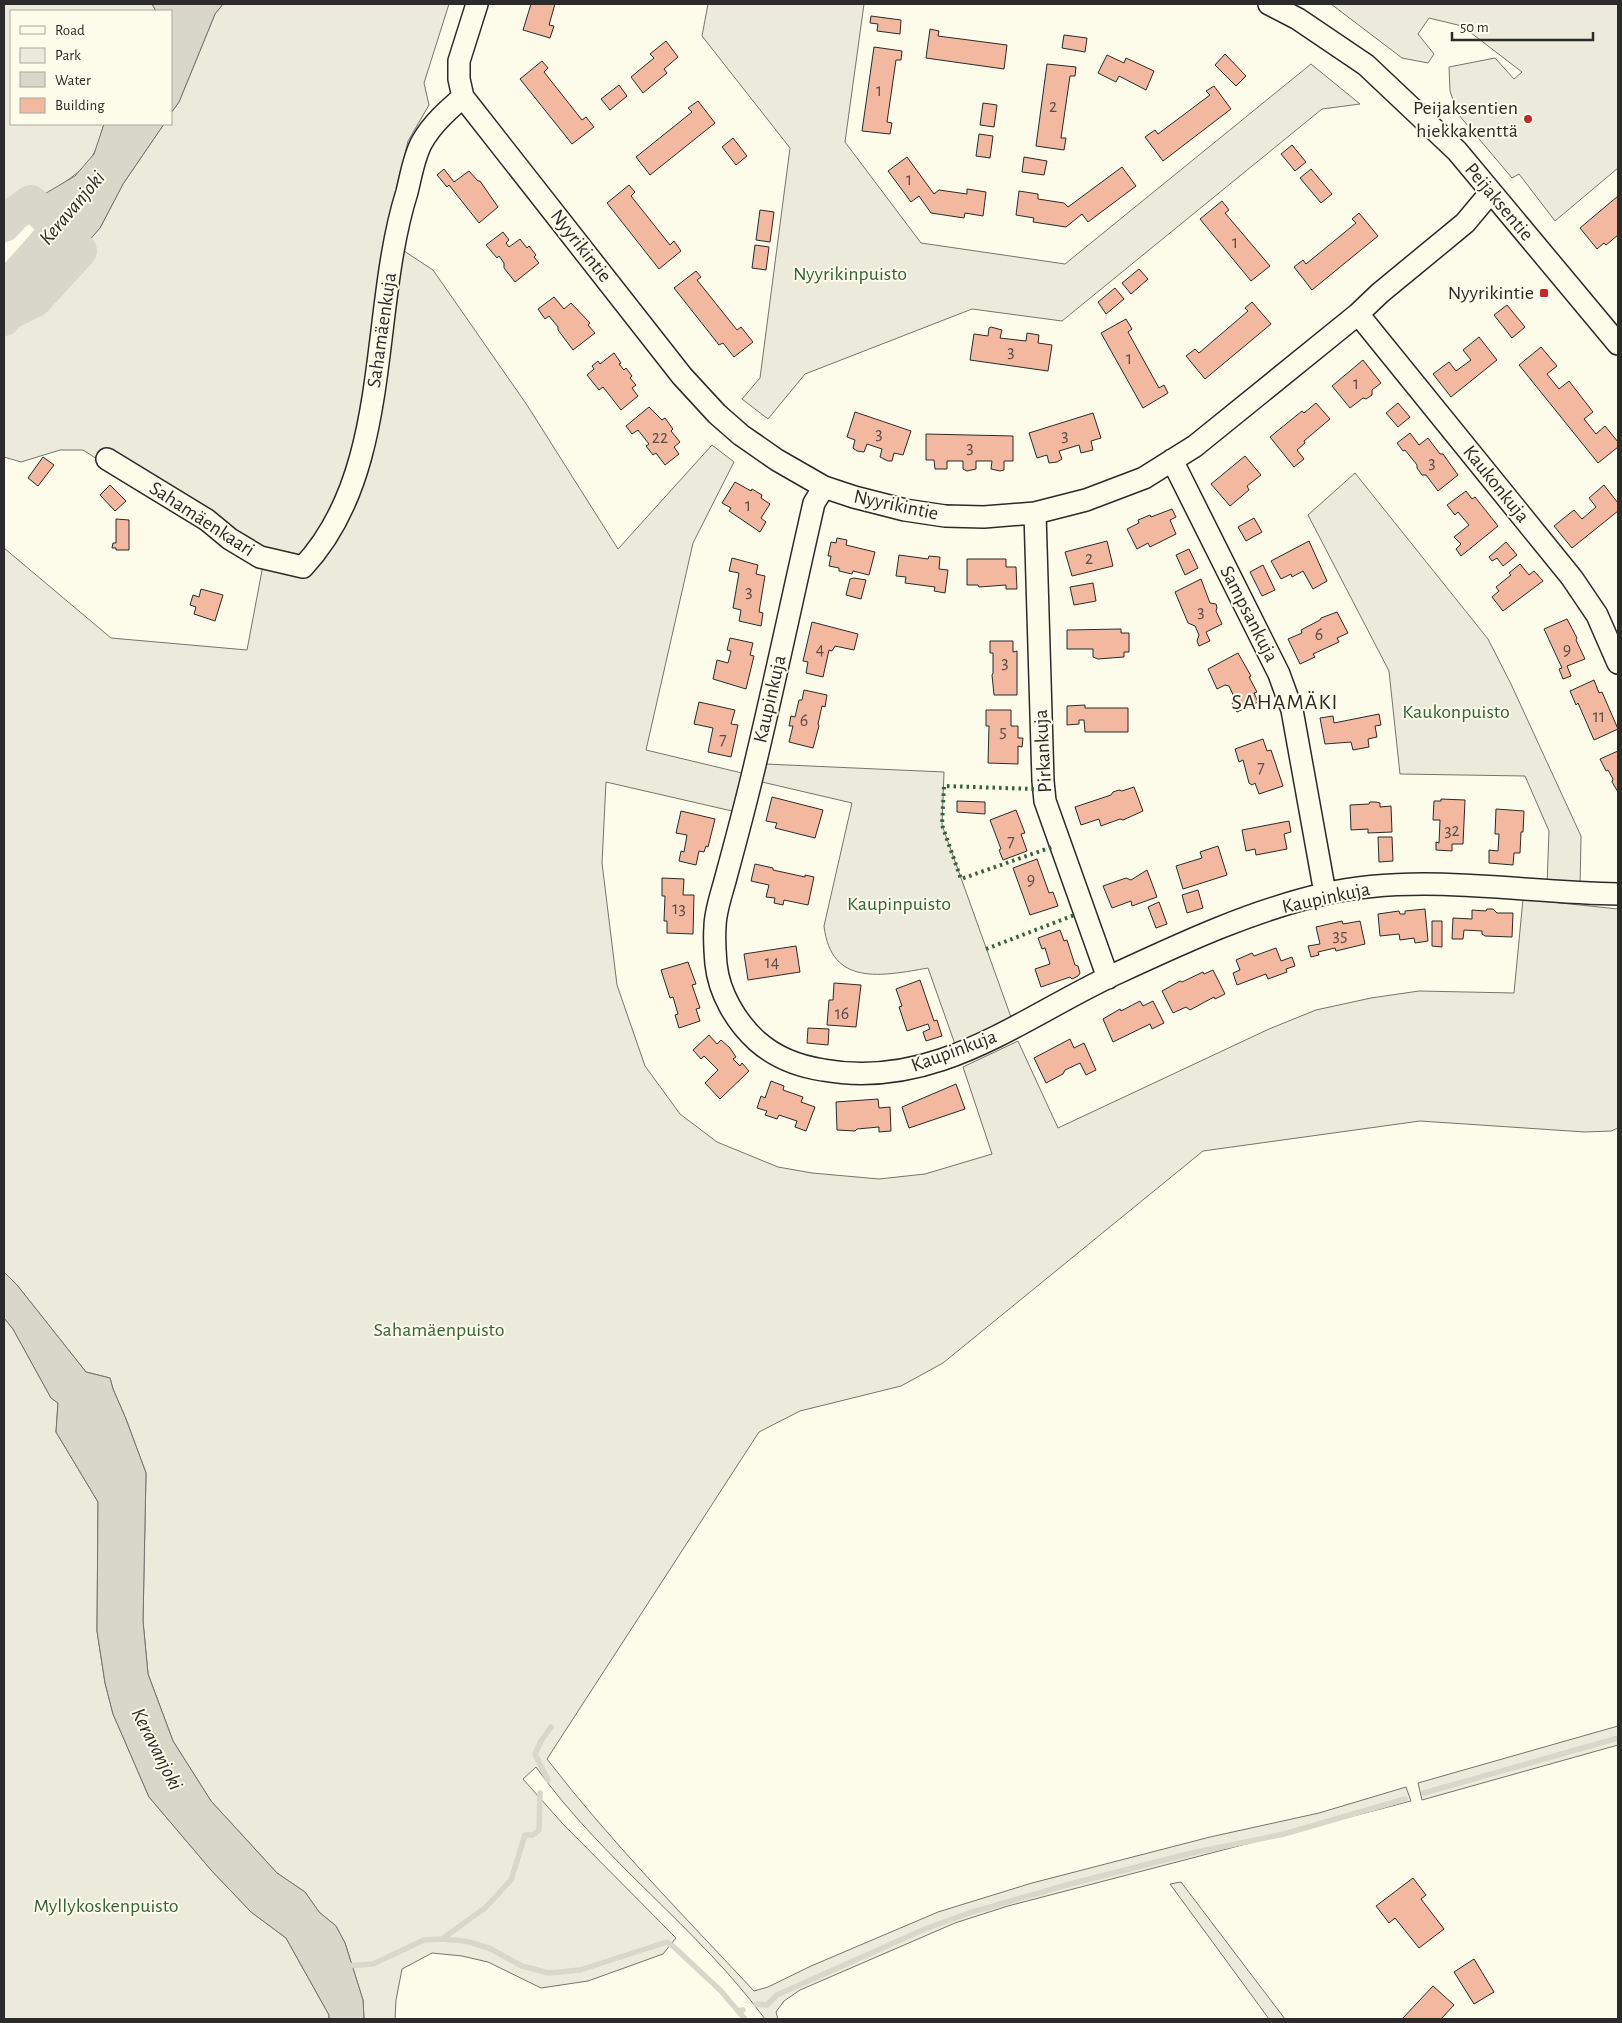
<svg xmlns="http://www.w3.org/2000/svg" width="1622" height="2023" font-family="'Alegreya Sans',sans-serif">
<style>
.green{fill:#ecebdb;stroke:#74746e}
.water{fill:#d8d7c9;stroke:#74746e}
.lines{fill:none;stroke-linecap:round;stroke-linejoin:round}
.stream{stroke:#d8d7c9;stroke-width:5.5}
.river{stroke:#d8d7c9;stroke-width:34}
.building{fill:#f2b8a0;stroke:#2b2b2b}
.minor-casing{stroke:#2b2b2b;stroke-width:24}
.minor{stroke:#fdfbea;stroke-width:21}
.hedge{stroke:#34623c;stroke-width:4;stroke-dasharray:2.5 4;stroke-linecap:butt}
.poi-dot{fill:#c62828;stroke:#fdfbea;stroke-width:2}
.labels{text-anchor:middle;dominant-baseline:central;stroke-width:4;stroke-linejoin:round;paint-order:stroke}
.number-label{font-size:18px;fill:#5d4e48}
.poi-label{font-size:20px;fill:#2b2b2b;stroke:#fdfbea;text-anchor:end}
.street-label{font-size:20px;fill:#2b2b2b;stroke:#fdfbea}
.park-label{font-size:20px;fill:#34623c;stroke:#fdfbea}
.water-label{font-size:21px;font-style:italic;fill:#2b2b2b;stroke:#fdfbea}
.quarter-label{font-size:22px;letter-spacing:1px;fill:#2b2b2b;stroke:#fdfbea}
</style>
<rect width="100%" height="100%" fill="#fdfbea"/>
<path class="green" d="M4,4h148l4,7h-145v113h93c-3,9 -5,20 -10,29 -14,28 -66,47 -90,72z
M223,4h226l-25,79 5,22 -21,36 -24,104 17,4 32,21 94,135 91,144 94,-104 22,17 -41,81 -47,207 96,23 -10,38 -126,-29 -4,81 15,122 28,81 35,48 37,28 61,25 34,6 67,6 46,-5 67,-20 -29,-87 55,-26 40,87 211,-99 47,-19 55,-12 48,-7 95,2 9,-94 95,10v219l-7,3 -26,1 -165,-11 -217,30 -260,212 -42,23 -101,25 -41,21 -212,327c63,82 136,156 207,232l14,-4 43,-21 127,-54 94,-29 178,-46 109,-24 87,-26 5,14 -403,105 -53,17 -155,67 -16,11 -8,11 2,7h-13c-67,-91 -163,-159 -229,-252l-13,12 40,45 113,114 -13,16 -75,27 -47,7 -53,-26 -26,-6 -30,-3 -30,16 -6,31 -1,19h-31l-1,-19 -18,-57 -9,-17 -17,-14 -14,-20 -28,-19 -66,-72 -38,-60 -25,-67 -5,-53 3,-148 -20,-54 -13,-30 -3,-11 -24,-6 -69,-87 -13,-13v-724l107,90 136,12 16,-85 -180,-115h-23l-39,12 -17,-5v-138l5,-6 26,-13 65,-72 23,-44 41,-60h7v-11l8,-11 36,-88z
M708,4h156l-19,138 76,101 144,21 246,-200 49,40 -38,5 -260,212 -90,-12 -167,65 -37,45 -26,-20 18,-21 30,-230 -88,-112z
M1331,4h287v164l-63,53 -36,-47 -7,4 -54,-64 -8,-23 -1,-24 46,-9 19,21 8,-7 -60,-46 -33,-8 -11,16 16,20 -6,9 -26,-5z
M1355,473l133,166 23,45 70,152 -1,53 -33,-4 2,-54 -24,-55 -125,-2 -11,-103 -81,-156z
M765,764l179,8 -2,53 70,195 -56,27 -28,-79c-46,8 -97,19 -104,-42l28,-123 -90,-21z
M4,1318l9,11 38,69 7,5 -2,29 42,70 -1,129 8,52 8,31 36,83 62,73 40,42 35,26 43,77v4h-325z
M1618,1726v19l-196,55 -4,-17z
M1181,1882l104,137h-16l-99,-135z"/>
<path class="water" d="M152,4h71l-8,10 -36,88 -8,11v-102h-15z
M104,124h60l-41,60 -23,44 -20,23 -49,-49 44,-26 19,-22z
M4,1272l13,13 69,87 24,6 3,11 13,30 20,54 -3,148 5,53 25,67 38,60 66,72 28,19 14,20 17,14 9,17 18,57 1,19h-35v-4l-43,-77 -35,-26 -40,-42 -62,-73 -36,-83 -8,-31 -8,-52 1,-129 -42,-70 2,-29 -7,-5 -38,-69 -9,-11z"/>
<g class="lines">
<path class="stream" d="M548,1780l-13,-26 6,-13 10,-14
M1424,1793l194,-55
M442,1939l43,-31 26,-28 14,-45h8l6,-5 1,-37
M345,1966l28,-2 51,-24 18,-1 23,2 24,7 33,18 27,7 31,-3 87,-28 7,5 47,44 17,20 5,-1
M756,2004l11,1 10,-10 148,-66 44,-16 101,-29 122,-31 92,-19 121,-35
M738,2011l7,8"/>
<path class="river" d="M4,225l10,-11 17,-12 49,49 -45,49 -26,13 -5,6
M4,287l14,-13 78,-88 36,-62"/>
</g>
<path class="building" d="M531,4h24l-6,21 5,1 -4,12 -27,-8z
M871,16l30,4 -1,14 -23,-3 1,-7 -8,-1z
M930,29l9,2 -1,5 69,9 -3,24 -78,-11z
M1064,35l23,3 -2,14 -23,-4z
M666,41l12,16 -14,12 3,4 -24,20 -12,-16 23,-19 -4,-4z
M874,47l28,4 -1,9h-5l-9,62 5,1 -2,11 -28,-3z
M1225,54l21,22 -10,10 -21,-21z
M1107,55l17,8 2,-5 28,13 -8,19 -27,-14 -3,6 -18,-9z
M542,61l6,7 -4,4 38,48 4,-3 8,10 -22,17 -52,-65z
M1047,64l29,3 -1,9h-5l-9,62h5l-2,12 -28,-4z
M619,85l8,11 -17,14 -9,-11z
M1214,86l17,23 -68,52 -18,-24 10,-7 3,4 52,-39 -4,-4z
M698,101l17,22 -65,52 -14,-18 56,-45 -4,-4z
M983,103l14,2 -3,22 -14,-2z
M979,134l14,2 -3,22 -14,-2z
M733,138l14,18 -11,9 -14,-18z
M1292,145l14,17 -11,9 -14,-17z
M907,157l27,37 5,-4 28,4v-5l19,3 -3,24 -18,-3 -1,5 -33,-5 -12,-17 -8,6 -23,-31z
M1024,157l23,4 -3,14 -22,-3z
M1122,167l14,19 -48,36 -6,-8 -16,13 -33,-5 1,-4 -18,-3 3,-24 19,3v5l26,4 4,4z
M444,169l10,13 15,-11 9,10h2l18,26 -19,16 -30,-38 -2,2 -10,-12z
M1311,169l21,25 -11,9 -21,-25z
M629,185l6,7 -4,4 39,49 4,-4 7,10 -22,18 -52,-66z
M1618,196v39l-12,10 -2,-2 -7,6 -17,-21z
M1222,201l7,9 -4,3 45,53 -19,15 -51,-62z
M760,210l14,2 -4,30 -14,-2z
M1359,213l19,23 -66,54 -18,-23 9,-7 3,4 50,-41 -4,-4z
M503,232l6,8 -3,3 3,4 11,-8 7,9 2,-2 7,9 -2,2 5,6 -24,19 -11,-14v-5l-5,-7 -2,2 -11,-13z
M755,245l14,2 -3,23 -14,-2z
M1139,269l9,10 -17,15 -9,-11z
M696,271l5,6 -4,3 40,50 4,-3 12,15 -19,15 -11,-14 -4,2 -45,-57z
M1115,288l9,11 -18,15 -8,-12z
M554,297l10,12 7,-6 19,20 -2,2 7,8 -22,17 -15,-20v-3l-9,-11 -4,3 -7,-10z
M1252,302l19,22 -66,55 -19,-23 9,-7 4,4 49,-42 -3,-3z
M1507,305l18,22 -13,11 -18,-23z
M1126,319l6,10 -4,3 31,56 5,-3 4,8 -25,15 -42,-75z
M991,327l11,3 -2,8 26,3 1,-8 12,2 -1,8 14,2 -4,26 -78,-11 4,-26 14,2 1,-8z
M1479,337l18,23 -46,37 -18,-23 16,-12 7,9 15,-11 -8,-10z
M1541,347l16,19 -10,8 12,15 10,-8 24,31 -9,7 12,15 9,-8 13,16v5l-20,16 -79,-98z
M614,353l7,10 -2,1 5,6 2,-2 6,8 -2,2 6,7 -4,3 6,8 -17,14 -18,-23 -4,3 -12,-15 7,-6 -2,-3 6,-5 2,3z
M1363,360l18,23 -9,7v5l-6,4 -3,-1 -13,10 -18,-22z
M1316,403l14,16 -26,22 1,2 -8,7 7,9 -10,8 -24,-30 32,-26 2,2z
M1398,403l12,14 -12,10 -12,-14z
M649,407l13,13 3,-2 8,11 -2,2 9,11 -6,5 5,7 -14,11 -9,-12 -3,2 -7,-9 3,-2 -11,-14 -6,4 -6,-8z
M855,412l56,19 -8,24 -9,-2 -2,8h-4l-8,-4 2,-8 -15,-5 -3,8 -7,-1 -4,-3 2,-8 -8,-3z
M1093,413l8,25 -10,3 2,9 -12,3 -2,-8 -20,6 3,8 -5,3 -8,1 -2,-8 -10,3 -8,-25z
M1410,433l9,12 9,-7 12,16h3l15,21 -20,16 -12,-16h-4l-5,-7v-3l-12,-15 -2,1 -6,-8z
M926,434l87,2v25h-9v9l-4,1 -9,-2 1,-8h-16v8l-9,2 -4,-2v-8h-16v8h-12l-1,-9h-8z
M1245,456l16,19 -14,11 2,4 -19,16 -19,-22z
M43,457l11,8 -16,21 -10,-8z
M735,482l16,9 1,-2 10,6 -1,3 9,6 -9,14 5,4 -6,10 -31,-21 2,-3 -9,-5z
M110,485l16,16 -11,10 -15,-16z
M1604,485l14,18v8l-46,37 -18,-22 20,-16 8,9 14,-12 -7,-9z
M1466,491l6,8 3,-2 23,29 -37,30 -5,-7 5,-5 -7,-7 15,-12 -11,-13 -3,3 -8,-10z
M1172,509l4,8 -6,3 6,14 -26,13 -2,-4 -11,6 -10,-20 12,-6 -1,-3 12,-5 1,2z
M1254,518l8,14 -16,9 -8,-14z
M116,519l13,1v30h-13v-2h-4l1,-5h3z
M837,538l10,2 -1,5 29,7 -6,23 -16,-4 -1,3 -13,-3v-3l-10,-2 2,-10h-3l3,-14 5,1z
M1107,541l6,25 -41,10 -7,-24z
M1309,541l18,40 -14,8 -10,-18 -11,6 -1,-3 -10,5 -10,-18z
M1506,542l11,13 -14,11 -6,-8 -5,3 -3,-4z
M1189,549l9,19 -13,7 -9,-20z
M899,555l29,4 1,-3 11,1 -1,12 9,1 -3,23 -11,-2 1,-4 -30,-4 1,-6 -10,-1z
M732,558l26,7 -2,9 9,2 -6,36 4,1 -2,13 -22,-5 2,-11 -8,-2 6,-35 -10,-2z
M967,559h39v8h10l1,22h-11v-4l-27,2 -1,-2h-11z
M1520,564l9,11 5,-4 9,10 -40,30 -11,-14 7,-6 -3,-4 15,-12 -2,-2z
M1263,565l12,25 -13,6 -12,-24z
M854,578l12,2 -5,19 -15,-4 4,-16z
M1201,579l9,24 6,1 1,4 -1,3 6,13 -16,8 4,9 -11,5 -2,-5 2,-6 -4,-9 -7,-3 -13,-31z
M1093,583l3,18 -22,4 -4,-18z
M201,589l22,6 -8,26 -21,-7 2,-7 -6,-2 3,-10 6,2z
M1337,612l11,21 -11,5 2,4 -26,12 2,3 -15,7 -12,-25 14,-6 -1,-3 19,-10 1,-2z
M1567,619l10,19 -1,2 9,19 -18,7 4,10 -8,3 -4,-10 3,-1 -18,-39z
M812,622l46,12 -4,16 -19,-4 -3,5 -3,-1 -6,27 -17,-4 2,-11 -5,-1z
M1121,629v4h8v19h-5v5l-26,2 -5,-2v-8h-26v-19z
M730,638l23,5 -3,12 4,1 -8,33 -33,-10 4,-19 11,3 3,-12 -4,-1z
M990,641h23v11l4,-1v44h-23l-2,-20 1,-2v-20h-3z
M1238,653l13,23 -2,1 8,15 -3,1 4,9 -21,10 -5,-9 4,-2 -7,-15 -4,-1 -8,4 -9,-20z
M1594,680l5,13 3,-1 16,37 -24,11 -16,-37 -2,2 -6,-14z
M804,690l23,5 -2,12 -3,-1 -4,18 1,2 -6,22 -24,-6 4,-16h-4l2,-10 4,1 4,-17h3z
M699,702l36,8 -4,14 7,1 -7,32 -23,-5 5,-24 -19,-4z
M1085,705v3h43v24h-43l-1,-12h-5v4l-12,1v-19z
M986,710h25v16h7v12h5l-1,9 -4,-1v18l-30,-1 1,-37h-3z
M1379,714l2,11 -6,1 2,11 -9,2 1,8 -16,3 -2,-8 -26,2 -5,-26 13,-2 1,7z
M1263,739l4,12 4,-1 12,36 -24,8 -4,-11 -3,2 -3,-2 -6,-23 -4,2 -4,-13z
M1618,751v41l-6,-10 1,-3 -5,-9 -2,1 -6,-12z
M1134,787l9,24 -20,9 -3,-1 -19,7 -2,-7 -18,6 -6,-18 36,-12 2,-3 6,-2 3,1z
M772,797l51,13 -8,28 -40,-10 2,-5 -11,-2z
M1441,799l24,1 -2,44h-11v7l-16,-1v-8l3,1 1,-23h-7l1,-19h7z
M957,801l28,1v12l-28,-2z
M1370,802h6l4,1v4l11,-1 1,26 -24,1v-4l-17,1 -1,-25 19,-1z
M1496,809l28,2 -1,21h-2l-1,21h-6l-1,12 -24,-2v-13l9,1 1,-17h-4z
M1016,810l9,23 -4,1 6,17 -24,9 -4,-10 2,-1 -11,-29z
M681,811l34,8 -7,28 -2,-1 -2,6 -5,-1 -3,14 -17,-4 2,-10 3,1 3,-17 -11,-2z
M1289,821l2,11 -7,2 3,15 -31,6 -1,-6 -9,2 -4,-21z
M1378,837h14l1,24 -14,1z
M1218,846l9,29 -44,14 -7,-23 26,-8 -2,-6z
M1037,859l12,34 4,-1 5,14 -28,9 -17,-47z
M755,864l18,4v2l32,7v-2l9,2 -6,28 -24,-5 -1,5 -9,-2 1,-5 -9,-1 3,-12 -18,-4z
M1147,870l10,27 -25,9 -1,-5 -19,7 -9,-22 23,-8 5,2z
M662,878l22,1 -1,16h11l-1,39 -26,-1v-12h-3l1,-25h-3z
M1198,890l5,18 -16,5 -5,-18z
M1159,902l8,22 -11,4 -8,-21z
M1425,909l3,32 -13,2 -1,-5 -14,2 -1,-6 -19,2 -2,-22 21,-3 1,3h5v-3z
M1487,909h6l4,4h16l-1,24 -27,-1 -3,-2v-3l-18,-1 -1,9h-11l1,-21 19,1v-9l14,1z
M1342,921l1,3 17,-3 5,23 -29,7 -1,-3 -17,4 1,3 -8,2 -3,-11 12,-2 -4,-17z
M1432,921h10v26l-10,-1z
M1060,930l4,11 3,-1 8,25 3,1 2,7 -2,3 -6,3 -2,-2 -29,10 -6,-18 15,-5 -5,-16 -3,1 -4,-11z
M796,946l4,26 -52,8 -4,-26z
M1276,948l5,13 11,-4 3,9 -9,3 1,3 -19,7 -2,-5 -29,11 -4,-12 7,-3 -4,-10 16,-7 2,3z
M688,962l8,22 -4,1 8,23 -4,1 4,12 -21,7 -4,-13 3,-1 -5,-17 -3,1 -9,-28z
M1213,970l12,24 -10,5 -1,-2 -24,13 -4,-3 -13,6 -11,-22 18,-10 2,1 21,-10 1,2z
M920,980l14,41 3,-1 5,16 -16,5 -3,-9 7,-3 -2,-5 -21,7 -8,-24 3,-1 -6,-17z
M834,983l27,2 -5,42 -29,-2 2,-25h4z
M1140,1001l3,5 10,-5 11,22 -12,6 -2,-5 -37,18 -10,-23 17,-10 1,2z
M808,1028l21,1 -1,16 -21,-2z
M709,1035l8,9 4,-4 9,8 6,9 -3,2 7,7 2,-3 7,8 -29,28 -15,-16 13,-13 -14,-14 -3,3 -8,-9z
M1070,1039l4,9 10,-5 12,27 -10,5 -6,-12 -15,7 -2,4 -17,9 -12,-25z
M771,1081l13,5 -1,4 20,7 -2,5 14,5 -9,24 -11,-4 2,-6 -18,-6 -2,4 -12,-4 2,-4 -10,-3 4,-12 4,2z
M956,1084l9,25 -56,19 -7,-21z
M878,1099l1,9 11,-1 1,24 -12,1v-5l-22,2 -2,2 -18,-1 -1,-28z
M1413,1878l13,17 -5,4 23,30 -25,19 -24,-30 -6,5 -13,-17z
M1474,1959l20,33 -20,12 -20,-32z
M1433,1986l21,19 -13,14h-39z"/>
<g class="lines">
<g class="minor-casing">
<path id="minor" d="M477,4l-18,57v18l4,18 219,279 35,38 24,21 36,25 47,27 30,10 51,13 40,6 39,1 51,-4 51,-13 58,-22 51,-32 163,-132 22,-21 85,-70 26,-31
M1269,4l29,15 68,46 91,86 161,193
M1358,314l214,264 25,37 21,48
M107,459l100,61 23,19 30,18 43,10c90,-96 66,-255 104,-375 4,-16 7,-36 15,-50 10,-18 26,-32 41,-45
M1172,460l107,214 13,36 33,183
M824,487l-10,16c-21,92 -40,183 -62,274 -8,33 -17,67 -26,100 -4,16 -11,34 -11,50 -1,12 0,25 1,37 3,29 20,58 41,77 19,17 40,25 66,29 111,20 194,-49 288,-94 69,-32 139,-65 213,-82 97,-22 196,-1 294,0
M1035,513l8,268 2,20 63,177"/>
</g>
<use href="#minor" class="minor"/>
<path class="hedge" d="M1034,789l-90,-3 -2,39 19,54 91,-32
M986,949l91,-35"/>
</g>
<g class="poi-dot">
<circle cx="1528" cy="119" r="5"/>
<rect x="1539" y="288" width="10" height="10" rx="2.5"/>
</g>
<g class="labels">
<g class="number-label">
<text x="879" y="91">1</text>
<text x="1053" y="107">2</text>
<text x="909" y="180">1</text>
<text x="1235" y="243">1</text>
<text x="1011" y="352">3</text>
<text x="1129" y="359">1</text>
<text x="1356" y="384">1</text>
<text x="879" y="434">3</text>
<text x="1065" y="436">3</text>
<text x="660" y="438">22</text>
<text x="970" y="448">3</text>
<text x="1432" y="463">3</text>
<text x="748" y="506">1</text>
<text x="1089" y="559">2</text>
<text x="749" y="592">3</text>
<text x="1201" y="612">3</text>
<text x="1319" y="635">6</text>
<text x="820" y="650">4</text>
<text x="1567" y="650">9</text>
<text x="1005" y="663">3</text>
<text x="1599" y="717">11</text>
<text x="804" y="721">6</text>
<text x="1003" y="732">5</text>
<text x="723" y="740">7</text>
<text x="1261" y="768">7</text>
<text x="1452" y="831">32</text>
<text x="1011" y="842">7</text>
<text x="1031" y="880">9</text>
<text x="679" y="909">13</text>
<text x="1340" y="936">35</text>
<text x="772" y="963">14</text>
<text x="842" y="1014">16</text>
</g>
<g class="poi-label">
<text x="1518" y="108">Peijaksentien<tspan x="1518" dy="23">hiekkakenttä</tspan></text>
<text x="1534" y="293">Nyyrikintie</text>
</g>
<g class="street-label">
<text transform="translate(1499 202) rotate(50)">Peijaksentie</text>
<text transform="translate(581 246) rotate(52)">Nyyrikintie</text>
<text transform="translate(382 330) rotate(-82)">Sahamäenkuja</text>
<text transform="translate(1496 484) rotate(51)">Kaukonkuja</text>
<text transform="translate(896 505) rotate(12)">Nyyrikintie</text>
<text transform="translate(202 519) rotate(33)">Sahamäenkaari</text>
<text transform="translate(1249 614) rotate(63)">Sampsankuja</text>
<text transform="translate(770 699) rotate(-77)">Kaupinkuja</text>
<text transform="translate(1043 751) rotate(-93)">Pirkankuja</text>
<text transform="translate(1326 898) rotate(-12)">Kaupinkuja</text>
<text transform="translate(954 1051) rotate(-20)">Kaupinkuja</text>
</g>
<g class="park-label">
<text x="850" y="274">Nyyrikinpuisto</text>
<text x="1456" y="712">Kaukonpuisto</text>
<text x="899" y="904">Kaupinpuisto</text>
<text x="439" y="1330">Sahamäenpuisto</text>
<text x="106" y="1906">Myllykoskenpuisto</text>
</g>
<g class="water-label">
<text transform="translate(72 208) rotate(-50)">Keravanjoki</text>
<text transform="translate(157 1749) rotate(63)">Keravanjoki</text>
</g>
<g class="quarter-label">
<text x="1285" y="702">SAHAMÄKI</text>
</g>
</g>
<rect width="1622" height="2023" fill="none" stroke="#2b2b2b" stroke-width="10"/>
<rect x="10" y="10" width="162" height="115" fill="#fdfbea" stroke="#a9a89e"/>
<rect x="20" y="26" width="25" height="8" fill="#fdfbea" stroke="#a9a89e"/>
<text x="55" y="35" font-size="15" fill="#2b2b2b">Road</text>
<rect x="20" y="48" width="25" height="15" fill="#ecebdb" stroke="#a9a89e"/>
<text x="55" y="60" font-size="15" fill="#2b2b2b">Park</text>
<rect x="20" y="72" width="25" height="15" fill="#d8d7c9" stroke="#a9a89e"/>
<text x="55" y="85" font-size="15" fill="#2b2b2b">Water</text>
<rect x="20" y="98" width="25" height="15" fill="#f2b8a0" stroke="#a9a89e"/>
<text x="55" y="110" font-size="15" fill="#2b2b2b">Building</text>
<path d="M1452 32v8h141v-8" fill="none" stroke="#2b2b2b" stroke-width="2.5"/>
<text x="1460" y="32" font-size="15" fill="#2b2b2b" stroke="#fdfbea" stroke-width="4" paint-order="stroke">50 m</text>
</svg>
